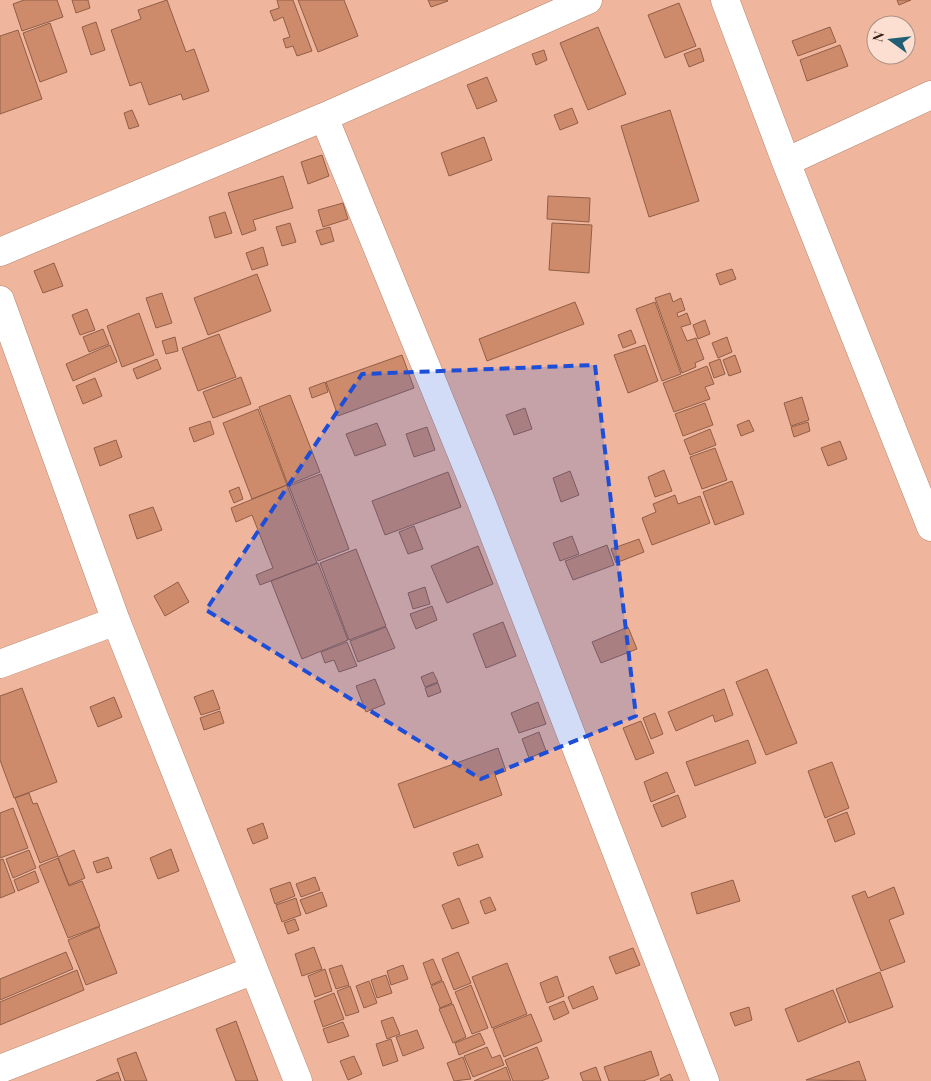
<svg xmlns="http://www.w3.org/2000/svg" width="931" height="1081" font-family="'Playfair Display',serif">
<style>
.building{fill:#ce8b6c;stroke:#915e47}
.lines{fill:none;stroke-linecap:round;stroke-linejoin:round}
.street-casing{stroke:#b9846c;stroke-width:29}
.street{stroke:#fff;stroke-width:28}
.marked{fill:#1d4ed8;fill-opacity:0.2;stroke:#1d4ed8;stroke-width:4;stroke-dasharray:10 6;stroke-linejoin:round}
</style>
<rect width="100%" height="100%" fill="#efb69d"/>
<path class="building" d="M24,0h33l6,17 -41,14 -9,-27z
M72,0h16l2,8 -14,5z
M167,0l19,52 8,-3 15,42 -26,9 -2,-6 -32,11 -8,-23 -11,4 -19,-56 30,-11 -3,-9z
M277,0h16l19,51 -15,5 -4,-10 -7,2 -3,-9 7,-2 -7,-20 -9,4 -4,-10 9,-3z
M298,0h46l14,36 -40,16z
M428,0h19l1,1 -17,6z
M897,0h14l-12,5z
M679,3l17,43 -31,12 -17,-43z
M96,22l9,28 -14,5 -9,-28z
M50,23l17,49 -27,10 -17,-49z
M598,27l28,67 -38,16 -28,-67z
M830,27l6,15 -38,14 -6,-15z
M18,30l24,69 -42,15v-78z
M840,45l8,21 -41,15 -7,-21z
M700,48l4,13 -15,6 -5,-13z
M544,50l3,10 -11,5 -4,-11z
M487,77l10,24 -20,8 -10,-24z
M572,108l6,15 -18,7 -6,-15z
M132,110l7,16 -10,3 -5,-16z
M670,110l29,91 -50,16 -28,-91z
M484,137l8,23 -43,16 -8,-23z
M322,155l7,21 -21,8 -7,-22z
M283,176l10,32 -40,12 3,10 -14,5 -14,-42z
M548,196l42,2 -1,24 -42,-3z
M343,203l5,16 -25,8 -5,-17z
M225,212l7,21 -17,5 -6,-21z
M290,223l6,19 -14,4 -6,-19z
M552,223l40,2 -3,48 -40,-3z
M330,227l4,14 -13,4 -5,-14z
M263,247l5,18 -16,5 -6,-17z
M54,263l9,23 -20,7 -9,-22z
M732,269l4,10 -16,6 -4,-11z
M257,274l14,37 -63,24 -14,-37z
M162,293l10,30 -16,5 -10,-30z
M670,293l3,9 8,-4 4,12 -8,3 1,4 9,-4 4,11 -10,3 6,14 9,-3 8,21 -9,4 1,4 -14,6 -27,-75z
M575,302l9,22 -97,37 -8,-22z
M655,302l26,72 -19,7 -26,-72z
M87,309l8,21 -15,5 -8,-20z
M139,313l15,42 -32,12 -15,-41z
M705,320l5,14 -12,5 -5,-14z
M103,329l6,15 -20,8 -6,-15z
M631,330l5,13 -13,5 -5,-13z
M219,334l17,43 -38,14 -16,-43z
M175,337l3,14 -12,3 -4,-13z
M727,337l5,15 -14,6 -6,-15z
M110,345l7,17 -44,19 -7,-17z
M645,345l13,36 -30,12 -14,-38z
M402,355l12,33 -76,28 -12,-34z
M735,355l6,17 -12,4 -6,-16z
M157,359l4,10 -24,10 -4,-10z
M720,359l5,15 -11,4 -5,-15z
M707,366l7,18 -9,3 5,12 -36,13 -11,-29z
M241,377l10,27 -38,14 -10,-26z
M95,378l7,18 -19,8 -7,-18z
M325,382l3,10 -16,6 -3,-10z
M290,395l30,77 -32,13 -29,-78z
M802,397l7,23 -18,6 -7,-23z
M705,403l8,22 -30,11 -8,-22z
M525,408l7,21 -18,6 -8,-20z
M258,409l29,76 -35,14 -29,-76z
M749,420l5,11 -13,5 -4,-11z
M210,421l4,13 -20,8 -5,-14z
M808,422l2,9 -16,6 -3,-10z
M377,423l9,22 -31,11 -9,-22z
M427,427l8,23 -21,7 -8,-23z
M710,429l6,16 -26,10 -6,-15z
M116,440l6,17 -22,9 -6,-18z
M840,441l7,18 -19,7 -7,-18z
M715,448l12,32 -25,9 -12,-32z
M664,470l8,21 -17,6 -7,-20z
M570,471l9,24 -18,7 -8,-24z
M448,472l13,35 -76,28 -13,-34z
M321,474l28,75 -31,12 -29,-75z
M732,481l12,33 -29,11 -12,-33z
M287,485l30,78 -57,22 -4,-10 17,-7 -21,-53 -16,7 -5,-14z
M239,487l4,12 -9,4 -5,-12z
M675,495l3,9 22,-8 10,27 -58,22 -10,-27 14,-6 -3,-8z
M153,507l9,23 -25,9 -8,-24z
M414,526l9,23 -15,5 -9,-22z
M572,536l7,18 -19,7 -7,-18z
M639,539l5,13 -28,11 -5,-14z
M607,545l7,20 -41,15 -8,-19z
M478,546l15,38 -46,19 -16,-37z
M356,549l30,77 -37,14 -29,-77z
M318,563l30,77 -46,19 -31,-78z
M178,582l11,20 -24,14 -11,-20z
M425,587l5,17 -17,5 -5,-16z
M432,606l5,14 -21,9 -6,-15z
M503,622l13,34 -30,12 -13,-34z
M386,627l9,21 -37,14 -8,-21z
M628,627l9,22 -36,14 -9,-21z
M347,642l10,24 -18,6 -5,-12 -9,3 -4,-11z
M767,669l30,74 -31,12 -30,-73z
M433,672l5,10 -13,5 -4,-10z
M375,679l10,25 -19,8 -10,-26z
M438,683l3,9 -13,5 -3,-9z
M22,688l35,94 -43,16 -14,-38v-64z
M724,689l9,26 -18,7 -2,-7 -37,16 -8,-19z
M213,690l7,19 -19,6 -7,-18z
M114,697l8,20 -24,10 -8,-20z
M538,702l8,22 -27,9 -8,-20z
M220,711l4,12 -20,7 -4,-12z
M655,713l8,21 -12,5 -8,-21z
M641,721l13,32 -18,7 -13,-32z
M539,732l7,19 -17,7 -7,-19z
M748,740l8,23 -61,23 -9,-24z
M498,748l8,23 -11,4 7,20 -88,33 -16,-44z
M832,762l17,46 -24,10 -17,-47z
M667,772l8,20 -24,10 -7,-20z
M29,793l4,11 4,-1 21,53 -18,7 -25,-65z
M678,795l8,22 -24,10 -9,-22z
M13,808l15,40 -28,10v-45z
M847,812l8,22 -20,8 -8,-22z
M263,823l5,15 -15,6 -6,-15z
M478,844l5,13 -25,9 -5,-13z
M171,849l8,22 -21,8 -8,-21z
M29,850l7,18 -23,10 -7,-19z
M74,850l11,28 -16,7 -11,-28z
M108,857l4,11 -15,5 -4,-11z
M58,858l11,28 13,-5 18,45 -32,12 -29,-72z
M3,859l12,33 -15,6v-38z
M35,871l4,11 -21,9 -4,-11z
M315,877l5,13 -19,7 -5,-13z
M733,880l7,21 -43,13 -6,-21z
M290,882l5,14 -20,8 -5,-15z
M894,887l10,27 -15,6 16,42 -24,9 -29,-75 13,-5 3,7z
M322,892l5,14 -21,8 -6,-14z
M490,897l6,13 -11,4 -5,-13z
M296,898l5,17 -19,7 -6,-17z
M459,898l10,25 -17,6 -10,-24z
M295,919l4,11 -11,4 -4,-11z
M99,927l18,46 -31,12 -18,-45z
M314,947l8,22 -20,7 -7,-22z
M633,948l7,17 -24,9 -7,-17z
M66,952l7,17 -73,31v-21z
M458,952l13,31 -17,7 -12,-31z
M433,959l9,21 -11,5 -8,-22z
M507,963l20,51 -35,14 -20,-51z
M342,965l7,20 -13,4 -7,-20z
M403,965l5,14 -17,6 -4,-14z
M325,969l7,22 -17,6 -7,-21z
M77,970l7,20 -84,35v-23z
M880,972l13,35 -44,16 -13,-34z
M386,975l6,18 -15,5 -6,-18z
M557,976l7,20 -17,7 -7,-20z
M369,981l8,22 -13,5 -8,-22z
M443,981l9,22 -12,5 -9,-22z
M471,985l17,43 -16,6 -17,-42z
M350,986l9,26 -13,4 -9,-25z
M593,986l5,13 -25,10 -5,-12z
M833,990l13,32 -48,20 -13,-33z
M334,993l10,26 -21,8 -9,-26z
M564,1001l5,12 -15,7 -5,-13z
M453,1004l13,33 -13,6 -14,-34z
M749,1007l3,13 -17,6 -5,-13z
M531,1014l11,27 -38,16 -11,-28z
M393,1017l7,17 -13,5 -6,-18z
M236,1021l22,60h-22l-20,-52z
M343,1022l6,14 -21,7 -5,-14z
M417,1030l7,18 -21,8 -7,-19z
M480,1033l5,11 -26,11 -4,-12z
M391,1039l7,22 -15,5 -7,-22z
M487,1047l5,11 8,-3 4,10 -31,12 -9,-21z
M537,1047l12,31 -8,3h-28l-8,-21z
M651,1051l8,24 -16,6h-34l-5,-14z
M136,1052l11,29h-22l-8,-22z
M354,1056l8,18 -14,6 -8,-19z
M463,1057l8,22 -17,2 -7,-18z
M859,1061l7,20 -60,-1z
M506,1067l5,14h-37z
M596,1067l5,14h-18l-3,-8z
M118,1072l3,9h-25z
M670,1074l3,7h-12l-1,-2z"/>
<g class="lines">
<g class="street-casing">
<path id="street" d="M725,0l61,162 145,365
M324,117l157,384 224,580
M786,162l145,-67
M0,252l324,-135 264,-117
M0,300l116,321 182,460
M0,664l116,-43
M0,1069l254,-99"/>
</g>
<use href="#street" class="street"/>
</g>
<path class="marked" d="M595,365l41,351 -155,63 -275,-169 156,-236z"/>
<g transform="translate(891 40) rotate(285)"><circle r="24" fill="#fcdfd1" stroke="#ac9286"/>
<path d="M0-4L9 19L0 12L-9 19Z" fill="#205f75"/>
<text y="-8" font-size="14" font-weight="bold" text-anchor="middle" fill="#341e15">N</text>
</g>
</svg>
